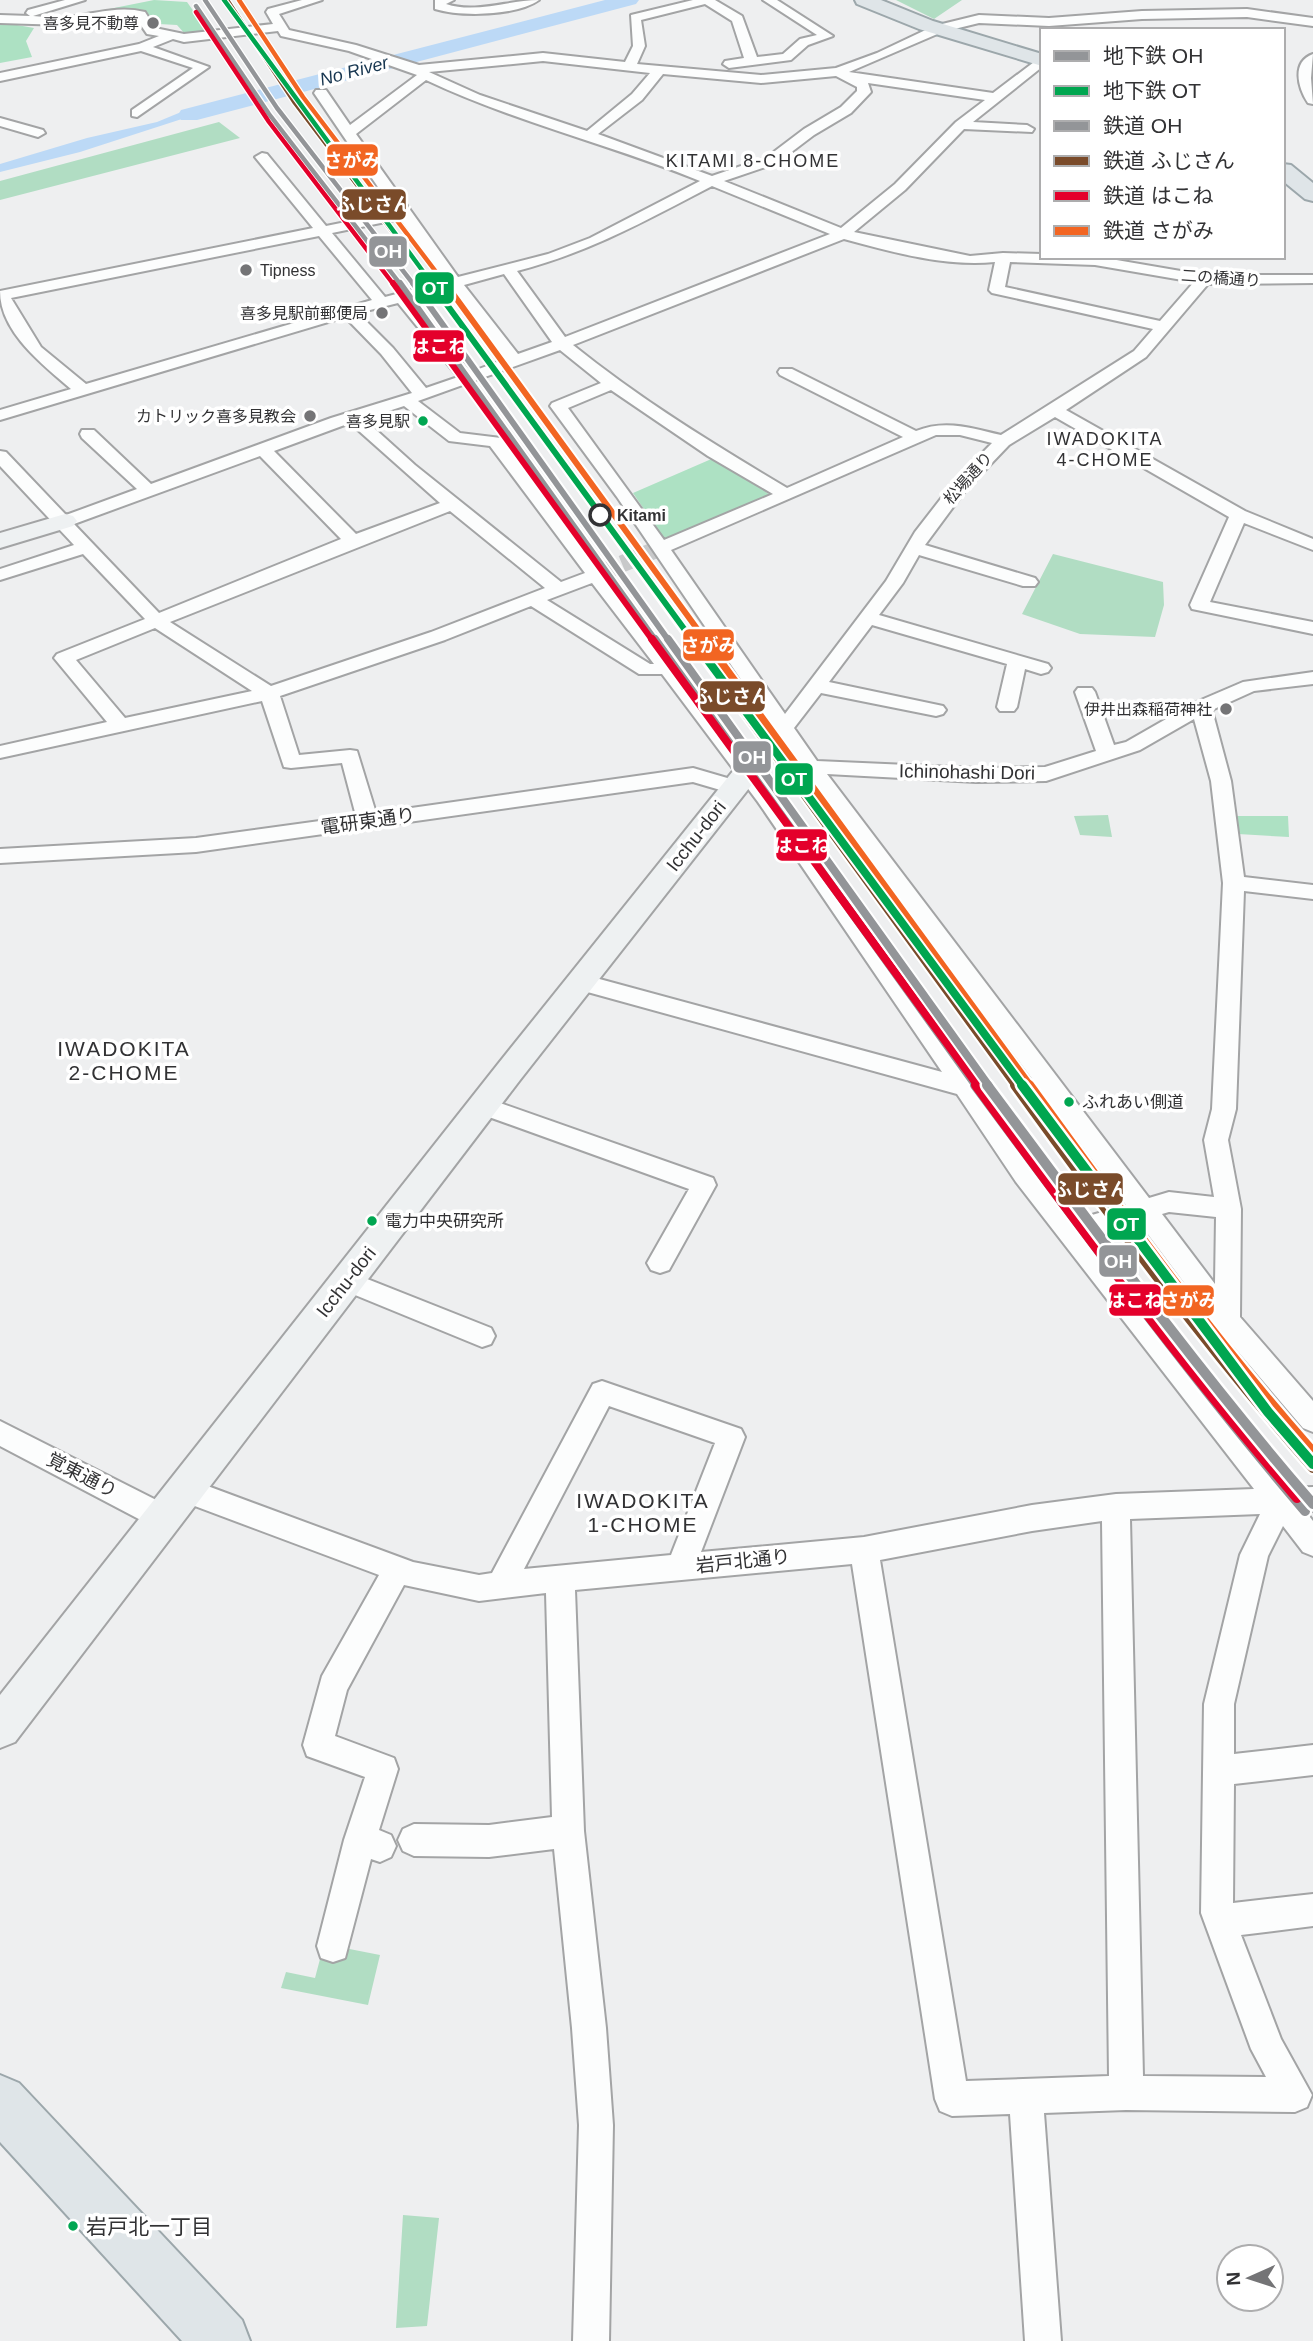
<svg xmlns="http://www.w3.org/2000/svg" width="1313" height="2341" font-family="Arial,'Noto Sans JP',sans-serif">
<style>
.green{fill:#b1ddc3}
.forest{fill:#ade1c3}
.water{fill:#bcd9f6}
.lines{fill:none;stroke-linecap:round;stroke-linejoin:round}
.river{fill:#bcd9f6;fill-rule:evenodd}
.street-tunnel{stroke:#c8c9ca;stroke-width:17;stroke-dasharray:17 9;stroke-linecap:butt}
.secondary-tunnel{stroke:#c8c9ca;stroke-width:29;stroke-dasharray:29 14;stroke-linecap:butt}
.street-casing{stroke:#a3a4a5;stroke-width:4}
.secondary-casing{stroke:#a3a4a5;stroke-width:4}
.primary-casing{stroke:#9ca7ab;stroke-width:4}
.street{fill:#fcfdfd;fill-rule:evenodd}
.secondary{fill:#eef1f2;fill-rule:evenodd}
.primary{fill:#dfe5e8;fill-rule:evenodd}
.rail-1-far3-casing{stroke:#fff;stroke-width:7}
.rail-1-far2-casing{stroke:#fff;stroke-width:10}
.rail-1-far1-casing{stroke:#fff;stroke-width:12}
.rail-1-casing{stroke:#fff;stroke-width:15}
.rail-2-far3-casing{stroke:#fff;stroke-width:7}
.rail-2-far2-casing{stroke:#fff;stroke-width:10}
.rail-2-far1-casing{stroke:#fff;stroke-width:12}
.rail-2-casing{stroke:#fff;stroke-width:15}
.rail-3-far3-casing{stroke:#fff;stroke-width:7}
.rail-3-far2-casing{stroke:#fff;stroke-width:10}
.rail-3-far1-casing{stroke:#fff;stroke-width:12}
.rail-3-casing{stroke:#fff;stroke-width:15}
.rail-4-far3-casing{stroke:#fff;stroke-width:7}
.rail-4-far2-casing{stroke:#fff;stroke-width:10}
.rail-4-far1-casing{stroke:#fff;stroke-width:12}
.rail-4-casing{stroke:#fff;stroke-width:15}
.rail-1-far3{stroke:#939598;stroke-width:4.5}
.rail-1-far2{stroke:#939598;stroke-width:6}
.rail-1-far1{stroke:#939598;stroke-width:8}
.rail-1{stroke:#939598;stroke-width:10}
.rail-2-far3{stroke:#7a4b2a;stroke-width:4.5}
.rail-2-far2{stroke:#7a4b2a;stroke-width:6}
.rail-2-far1{stroke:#7a4b2a;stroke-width:8}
.rail-2{stroke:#7a4b2a;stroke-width:10}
.rail-3-far3{stroke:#e4002b;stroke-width:4.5}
.rail-3-far2{stroke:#e4002b;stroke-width:6}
.rail-3-far1{stroke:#e4002b;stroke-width:8}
.rail-3{stroke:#e4002b;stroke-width:10}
.rail-4-far3{stroke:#f26522;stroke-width:4.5}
.rail-4-far2{stroke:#f26522;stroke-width:6}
.rail-4-far1{stroke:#f26522;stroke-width:8}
.rail-4{stroke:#f26522;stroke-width:10}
.metro-1-far3-casing{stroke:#fff;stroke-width:7}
.metro-1-far2-casing{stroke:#fff;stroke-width:10}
.metro-1-far1-casing{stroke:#fff;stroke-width:12}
.metro-1-casing{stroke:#fff;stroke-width:15}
.metro-2-far3-casing{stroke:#fff;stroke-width:7}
.metro-2-far2-casing{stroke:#fff;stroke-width:10}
.metro-2-far1-casing{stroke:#fff;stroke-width:12}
.metro-2-casing{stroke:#fff;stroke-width:15}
.metro-1-far3{stroke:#939598;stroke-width:4.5}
.metro-1-far2{stroke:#939598;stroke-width:6}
.metro-1-far1{stroke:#939598;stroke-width:8}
.metro-1{stroke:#939598;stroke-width:10}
.metro-2-far3{stroke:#00a650;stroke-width:4.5}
.metro-2-far2{stroke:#00a650;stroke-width:6}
.metro-2-far1{stroke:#00a650;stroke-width:8}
.metro-2{stroke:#00a650;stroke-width:10}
.poi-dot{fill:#747476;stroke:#fff;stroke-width:2.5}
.bus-dot{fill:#00a651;stroke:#fff;stroke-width:2.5}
.stop-dot{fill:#fff;stroke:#323234;stroke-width:3.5}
.labels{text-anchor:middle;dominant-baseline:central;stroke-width:7;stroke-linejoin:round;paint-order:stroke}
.far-poi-label{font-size:16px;fill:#323234;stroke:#fff;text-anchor:end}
.far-street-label{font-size:16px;fill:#323234;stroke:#fff}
.far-bus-label{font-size:16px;fill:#323234;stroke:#fff;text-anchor:end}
.far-stop-label{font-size:16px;font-weight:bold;fill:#323234;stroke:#fff;text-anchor:start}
.bus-label{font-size:17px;fill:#323234;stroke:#fff;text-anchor:start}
.far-water-label{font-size:18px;font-style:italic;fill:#173650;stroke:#fff}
.far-neighbourhood-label{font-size:18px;letter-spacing:2px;fill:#323234;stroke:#fff}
.street-label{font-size:19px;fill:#323234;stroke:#fff}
.neighbourhood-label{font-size:21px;letter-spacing:2px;fill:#323234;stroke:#fff}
.near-bus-label{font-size:21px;fill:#323234;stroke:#fff;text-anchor:start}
.line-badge{stroke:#fff;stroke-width:2.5}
.badge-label{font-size:19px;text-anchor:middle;font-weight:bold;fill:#fff}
</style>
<rect width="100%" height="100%" fill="#eeeff0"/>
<path class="green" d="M896,0h66l-28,19z
M219,122l21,16 -240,62v-19z
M1053,554l110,28 1,23 -9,32 -75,-3 -58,-20z
M1108,815l4,22 -32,-2 -6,-19z
M324,1944l56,11 -12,50 -87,-17 5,-16 29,6z
M403,2215l36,3 -12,108 -31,2z"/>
<path class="forest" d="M154,0l33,2 22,31 -24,1 -8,-9 -18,-1 -15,-12 -16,-2 -37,6 3,-4z
M0,22l34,6 -8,13 6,16 -32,6z
M716,457l54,38 -106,44 -31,-46z
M1236,816h52l1,21 -51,-3z"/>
<path class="water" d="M243,97l2,4 -13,3 6,3 -50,10 -108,35 -80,20v-8l87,-26 70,-16 29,-12 35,-6z"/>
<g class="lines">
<path class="river" d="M605,0h34l-3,4 -439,116h-16l-3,-5 3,-5z"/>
<path class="street-tunnel" d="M598,574l62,-26"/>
<path class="secondary-tunnel" d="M747,772l37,-44"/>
<g class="street-casing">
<path id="street" d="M65,0h20l-52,16c11,1 23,2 34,1 27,-3 52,-12 78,-5l10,16 29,6 89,-10 -7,-12 2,-3 34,-9h20l-43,14 10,16 67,15 63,20 124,-12 82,9 8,-16 -2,-31 62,-15h22l27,16 15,41 26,-3 17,-15 17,-4 -54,-35h14l56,36 -25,9 -17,15 -62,8 -6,-4 2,-3 19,-3 -12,-37 -27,-17 -64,16 4,26 -8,18 124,11 75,-7 41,-15 57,-27 45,-11 70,3 93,-7 105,-2 66,9v8l-66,-9 -105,2 -93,7 -70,-3 -37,9 -93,40 144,21 49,-37v11l-69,55 54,3 7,4 -2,3 -68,-3 -59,61 -51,42 116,24 33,-3 39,1v3h57l105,18h109v8l-105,1 -62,73 -80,53 179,101 68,28v11l-69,-27 -34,79 103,20v12l-121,-25 -2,-4 39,-88 -174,-100 -46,28 -44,46 -40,54 110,33 3,4 -3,4h-12l-104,-31 -16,28 -24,32 169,49 3,4 -3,4 -7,2 -16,-5 -8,38 -3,4h-14l-3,-4 10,-43 -135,-39 -43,57 114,24 3,4 -3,4 -7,2 -115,-23 -27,35 23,33 159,7 69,-1 51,-16 -21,-59 3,-4h14l3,4 19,53 12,-3 68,-39 49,-21 70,-10v12l-59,7 -42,19 19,71 13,96 69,8v14l-69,-8 -8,218 -8,31 13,69 -1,108 73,84v31l-10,-4 -85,-100 -80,-107 -50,16 198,251 27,-1v24l-7,1 7,9v35l-10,-4 -20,-26 -15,30 -34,148v50l79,-9v30l-79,9 -1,119 80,-9v32l-72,9 40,104 31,56 -5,12 -12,5 -169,-2 -82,3 17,228h-36l-15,-227 -58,2 -12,-5 -5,-12 -83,-535 -277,26 9,241 22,197 7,97 -4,216h-36l6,-216 -7,-97 -18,-179 -65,8 -75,-1 -11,-5 -5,-11 5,-11 11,-5 75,1 63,-8 -6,-224 -67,8 -75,-16 -57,105 -12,46 59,22 4,11 -19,61 12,5 5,11 -5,11 -11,5 -9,-3 -26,99 -12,4 -12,-4 -4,-12 27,-106 21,-63 -58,-21 -4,-11 19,-69 57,-101 -203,-76 -4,-9 4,-9 10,-3 227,84 66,13 13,-2 101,-189 9,-3 139,48 4,8 -44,115 163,-15 168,-32 84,-11 138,-5 -238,-307 -59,-88 -384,-106 -3,-6 3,-6 8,-2 361,98 -184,-270 -96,-128h-23l-108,-68 -86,34 -165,56 19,59 51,-5 7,1 19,62 317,-45 48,14 3,5 -3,5 -7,2 -41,-12 -497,70 -196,11v-14l196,-11 160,-22 -14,-53 -51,5 -7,-1 -22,-66 -262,57v-12l107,-24 -53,-64 3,-4 88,-35 -62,-65 -83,26v-11l74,-24 -74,-79v-15l6,1 60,63 71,-26 -55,-51 -2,-4 2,-4h12l57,54 180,-66 81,-25 -31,-39 -36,-37 -345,103v-10l71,-21c-29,-25 -71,-57 -71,-98l313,-63 -58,-71 7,-4 5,1 59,72 69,-14 -81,-119 2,-3h10l24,35 67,-50 -68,-24 -68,-15 -3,-5 -94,11 -11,-3 -20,8 56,20 -72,50 -5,-1v-6l61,-42 -52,-17 -141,30v-8l139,-29 20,-8 -12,-2 -11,-16 -13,-2 -58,9 -65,-2v-8l30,1 -4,-3 2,-3zM543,61l107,12 -18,21 -45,37 -107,-36 -51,-23zM663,74l98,9 75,-7 21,11v4l-16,16 -37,22 -37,28 -55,19 -114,-42 44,-34zM426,80c89,42 183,64 274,101l-110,57 -42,16 -90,23 -102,-143zM868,83l117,17 -29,22 -61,62 -54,44 -117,-47 53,-18 37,-28 37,-22 20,-21zM712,186l118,48 -265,103 -48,-66c73,-19 128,-50 195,-85zM400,219l45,62 -60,16 -53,-64zM319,236l53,64 -286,84 -45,-37 -30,-49zM844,239c48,13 101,28 151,23l-6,28 3,3 161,36 -19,22 -133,84c-29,-7 -56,-16 -85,-4l-124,-62h-12l-2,3 2,3 123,62 -116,51c-74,-44 -147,-89 -214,-143zM1010,262l85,3 99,17 -34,39 -155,-34zM504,274l48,68 -34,12 -54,-69zM451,288l54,71 -34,13 -60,-73zM398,303l60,74 -32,11 -33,-40 -35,-35zM560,350l41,33 -49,20 -2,3 67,91 187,275 322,433 -51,15 -41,-52 -262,-376 -271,-354 -41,-5 -42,-32zM611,390l97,66 65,38 -109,46 -96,-132zM404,406l45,35 41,5 95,127 -24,9 -146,-117 -51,-46zM350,423l90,80 -84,31 -82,-83zM936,435h24l32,8 -39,40 -38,49 -29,49 -101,133 -114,-164zM260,456l81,83 -182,74 -85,-89zM450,511l95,77 -114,44 -160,54 -101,-64zM592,583l62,81h-4l-103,-64zM155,628l97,63 -127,27 -49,-58zM1194,719l17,62 12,102 -11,226 -8,31 10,57 -45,-5 -20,6 -322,-424 149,8 70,-1 94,-31zM1169,1212l47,5 -1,67 -53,-70zM609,1406l106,37 -44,112 -147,14zM1260,1514l-20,41 -36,149 -3,209 50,136 15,28 -123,-1 -13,-557zM1102,1521l7,555 -143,5 -86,-521 152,-29z
M435,0h19l-8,4c30,10 62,-4 93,-4 -22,16 -78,17 -104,9z
M1313,54l-2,24 2,26 -5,-1c-10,-15 -17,-41 5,-49z
M0,118l43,12 2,3 -7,4 -38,-11z
M483,1097l230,81 3,7 -47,85 -9,3 -9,-3 -4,-7 42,-74 -214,-77 -4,-6 4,-6z
M347,1271l144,57 4,8 -4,8 -9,3 -144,-59 -4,-7 4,-7z
M0,1421l174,88 4,9 -4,9 -10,4 -10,-4 -154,-81z"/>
</g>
<g class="secondary-casing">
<path id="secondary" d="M65,514l8,2 4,5 -4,5 -73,22v-15z
M747,763l10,3 4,6 -4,6 -237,302 -505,662 -15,6v-53l498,-631 239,-298z"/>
</g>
<g class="primary-casing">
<path id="primary" d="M855,0h26l52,21 109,33v12l-123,-37 -62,-25z
M1283,164l8,1 22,18v18l-8,-2 -22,-18z
M0,2075l19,8 223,237 8,21h-68l-182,-199z"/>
</g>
<use href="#street" class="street"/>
<use href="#secondary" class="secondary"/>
<use href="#primary" class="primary"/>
<g class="rail-1-far3-casing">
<path id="rail-1-far3" d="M196,6l73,108 132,171"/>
</g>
<g class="rail-1-far2-casing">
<path id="rail-1-far2" d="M400,283l256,358"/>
</g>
<g class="rail-1-far1-casing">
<path id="rail-1-far1" d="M655,639l321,447"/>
</g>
<g class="rail-1-casing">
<path id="rail-1" d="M975,1085c107,144 213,289 330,426"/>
</g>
<g class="rail-2-far3-casing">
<path id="rail-2-far3" d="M227,0l68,103 138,182"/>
</g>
<g class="rail-2-far2-casing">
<path id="rail-2-far2" d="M432,283l260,358"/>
</g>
<g class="rail-2-far1-casing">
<path id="rail-2-far1" d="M691,639l325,447"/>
</g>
<g class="rail-2-casing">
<path id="rail-2" d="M1015,1085c95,131 191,261 298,383"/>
</g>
<g class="rail-3-far3-casing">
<path id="rail-3-far3" d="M196,12l73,110 125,163"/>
</g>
<g class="rail-3-far2-casing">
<path id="rail-3-far2" d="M393,283l260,358"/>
</g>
<g class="rail-3-far1-casing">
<path id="rail-3-far1" d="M652,639l326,447"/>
</g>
<g class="rail-3-casing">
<path id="rail-3" d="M976,1085c103,141 207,281 321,413"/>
</g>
<g class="rail-4-far3-casing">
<path id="rail-4-far3" d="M239,0l64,97 143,188"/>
</g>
<g class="rail-4-far2-casing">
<path id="rail-4-far2" d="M445,283l261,358"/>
</g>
<g class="rail-4-far1-casing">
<path id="rail-4-far1" d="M704,639l326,447"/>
</g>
<g class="rail-4-casing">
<path id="rail-4" d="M1029,1085c91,125 181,251 284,367"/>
</g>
<use href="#rail-1-far3" class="rail-1-far3"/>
<use href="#rail-1-far2" class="rail-1-far2"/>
<use href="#rail-1-far1" class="rail-1-far1"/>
<use href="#rail-1" class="rail-1"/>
<use href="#rail-2-far3" class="rail-2-far3"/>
<use href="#rail-2-far2" class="rail-2-far2"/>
<use href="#rail-2-far1" class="rail-2-far1"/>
<use href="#rail-2" class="rail-2"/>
<use href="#rail-3-far3" class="rail-3-far3"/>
<use href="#rail-3-far2" class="rail-3-far2"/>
<use href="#rail-3-far1" class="rail-3-far1"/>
<use href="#rail-3" class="rail-3"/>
<use href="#rail-4-far3" class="rail-4-far3"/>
<use href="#rail-4-far2" class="rail-4-far2"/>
<use href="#rail-4-far1" class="rail-4-far1"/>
<use href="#rail-4" class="rail-4"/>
<g class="metro-1-far3-casing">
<path id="metro-1-far3" d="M205,0l72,108 137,177"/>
</g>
<g class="metro-1-far2-casing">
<path id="metro-1-far2" d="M413,283l256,358"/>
</g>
<g class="metro-1-far1-casing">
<path id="metro-1-far1" d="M668,639l321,447"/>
</g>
<g class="metro-1-casing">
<path id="metro-1" d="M987,1085c106,142 210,285 326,419"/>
</g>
<g class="metro-2-far3-casing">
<path id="metro-2-far3" d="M224,0l209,285"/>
</g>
<g class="metro-2-far2-casing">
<path id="metro-2-far2" d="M431,283l262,358"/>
</g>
<g class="metro-2-far1-casing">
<path id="metro-2-far1" d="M692,639l331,447"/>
</g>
<g class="metro-2-casing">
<path id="metro-2" d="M1022,1085l246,327 45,52"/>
</g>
<use href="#metro-1-far3" class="metro-1-far3"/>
<use href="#metro-1-far2" class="metro-1-far2"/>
<use href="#metro-1-far1" class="metro-1-far1"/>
<use href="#metro-1" class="metro-1"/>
<use href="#metro-2-far3" class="metro-2-far3"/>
<use href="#metro-2-far2" class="metro-2-far2"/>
<use href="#metro-2-far1" class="metro-2-far1"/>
<use href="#metro-2" class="metro-2"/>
</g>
<g class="poi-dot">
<circle cx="153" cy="23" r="7"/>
<circle cx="246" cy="270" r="7"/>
<circle cx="382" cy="313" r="7"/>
<circle cx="310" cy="416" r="7"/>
<circle cx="1226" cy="709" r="7"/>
</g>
<g class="bus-dot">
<circle cx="423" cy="421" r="6"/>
<circle cx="1069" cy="1102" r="6"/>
<circle cx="372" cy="1221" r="6"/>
<circle cx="73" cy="2226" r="6"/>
</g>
<circle class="stop-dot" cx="600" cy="515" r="10"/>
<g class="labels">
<g class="far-poi-label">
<text x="139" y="23">喜多見不動尊</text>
<text x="260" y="270" text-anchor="start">Tipness</text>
<text x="368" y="313">喜多見駅前郵便局</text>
<text x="296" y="416">カトリック喜多見教会</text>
<text x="1212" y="709">伊井出森稲荷神社</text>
</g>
<g class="far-street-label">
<text transform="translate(1221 278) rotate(4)">二の橋通り</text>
<text transform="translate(968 478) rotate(-48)">松場通り</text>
</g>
<g class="far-bus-label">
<text x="410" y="421">喜多見駅</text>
</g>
<g class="far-stop-label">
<text x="617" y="515">Kitami</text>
</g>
<g class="bus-label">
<text x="1082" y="1102">ふれあい側道</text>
<text x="385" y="1221">電力中央研究所</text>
</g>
<g class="far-water-label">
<text transform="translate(354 71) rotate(-15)">No River</text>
</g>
<g class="far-neighbourhood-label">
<text x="753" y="161">KITAMI 8-CHOME</text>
<text x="1105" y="439">IWADOKITA<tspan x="1105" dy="21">4-CHOME</tspan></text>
</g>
<g class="street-label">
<text transform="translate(967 772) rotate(1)">Ichinohashi Dori</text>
<text transform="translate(368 821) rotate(-8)">電研東通り</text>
<text transform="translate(696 836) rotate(-52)">Icchu-dori</text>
<text transform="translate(346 1282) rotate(-52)">Icchu-dori</text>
<text transform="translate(82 1475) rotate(27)">覚東通り</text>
<text transform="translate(743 1561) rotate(-6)">岩戸北通り</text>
</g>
<g class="neighbourhood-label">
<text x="124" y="1048">IWADOKITA<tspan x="124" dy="24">2-CHOME</tspan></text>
<text x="643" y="1500">IWADOKITA<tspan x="643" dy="24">1-CHOME</tspan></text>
</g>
<g class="near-bus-label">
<text x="86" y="2226">岩戸北一丁目</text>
</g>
</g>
<g class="line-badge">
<rect x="326" y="143" width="53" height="34" rx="7" fill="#f26522"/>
<rect x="341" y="188" width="66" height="33" rx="7" fill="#7a4b2a"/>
<rect x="368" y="235" width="40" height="33" rx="7" fill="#939598"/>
<rect x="414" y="271" width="41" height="34" rx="7" fill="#00a650"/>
<rect x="412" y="329" width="53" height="34" rx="7" fill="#e4002b"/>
<rect x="682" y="628" width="53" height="34" rx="7" fill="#f26522"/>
<rect x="699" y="680" width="67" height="33" rx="7" fill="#7a4b2a"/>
<rect x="732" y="740" width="40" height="34" rx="7" fill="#939598"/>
<rect x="774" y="762" width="40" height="34" rx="7" fill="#00a650"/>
<rect x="775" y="828" width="53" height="34" rx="7" fill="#e4002b"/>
<rect x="1057" y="1172" width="67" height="34" rx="7" fill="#7a4b2a"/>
<rect x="1106" y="1207" width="41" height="34" rx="7" fill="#00a650"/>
<rect x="1098" y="1244" width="40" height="34" rx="7" fill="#939598"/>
<rect x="1108" y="1283" width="54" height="34" rx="7" fill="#e4002b"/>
<rect x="1162" y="1284" width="53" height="33" rx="7" fill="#f26522"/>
</g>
<g class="badge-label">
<text x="352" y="167">さがみ</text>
<text x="374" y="211">ふじさん</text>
<text x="388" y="258">OH</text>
<text x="435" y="295">OT</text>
<text x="439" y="353">はこね</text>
<text x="709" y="652">さがみ</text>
<text x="732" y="703">ふじさん</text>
<text x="752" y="764">OH</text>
<text x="794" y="786">OT</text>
<text x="802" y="852">はこね</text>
<text x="1091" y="1196">ふじさん</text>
<text x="1126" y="1231">OT</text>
<text x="1118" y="1268">OH</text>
<text x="1135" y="1307">はこね</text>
<text x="1189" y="1307">さがみ</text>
</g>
<rect x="1040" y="28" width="245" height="231" fill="#ffffff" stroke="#adadae" stroke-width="2"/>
<rect x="1054" y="51" width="35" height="10" fill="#939598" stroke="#adadae" stroke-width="2"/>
<text x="1103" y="63" font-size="21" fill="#323234">地下鉄 OH</text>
<rect x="1054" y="86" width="35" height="10" fill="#00a650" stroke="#adadae" stroke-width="2"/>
<text x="1103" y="98" font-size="21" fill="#323234">地下鉄 OT</text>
<rect x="1054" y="121" width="35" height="10" fill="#939598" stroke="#adadae" stroke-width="2"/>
<text x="1103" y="133" font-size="21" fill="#323234">鉄道 OH</text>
<rect x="1054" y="156" width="35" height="10" fill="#7a4b2a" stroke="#adadae" stroke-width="2"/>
<text x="1103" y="168" font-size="21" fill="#323234">鉄道 ふじさん</text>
<rect x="1054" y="191" width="35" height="10" fill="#e4002b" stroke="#adadae" stroke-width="2"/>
<text x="1103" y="203" font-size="21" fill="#323234">鉄道 はこね</text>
<rect x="1054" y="226" width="35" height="10" fill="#f26522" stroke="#adadae" stroke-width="2"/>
<text x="1103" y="238" font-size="21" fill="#323234">鉄道 さがみ</text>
<g transform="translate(1250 2278) rotate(267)"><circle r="33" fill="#ffffff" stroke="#adadae" stroke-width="2"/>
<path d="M0-5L12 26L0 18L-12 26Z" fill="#747476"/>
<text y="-10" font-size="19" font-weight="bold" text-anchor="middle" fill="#323234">N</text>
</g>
</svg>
